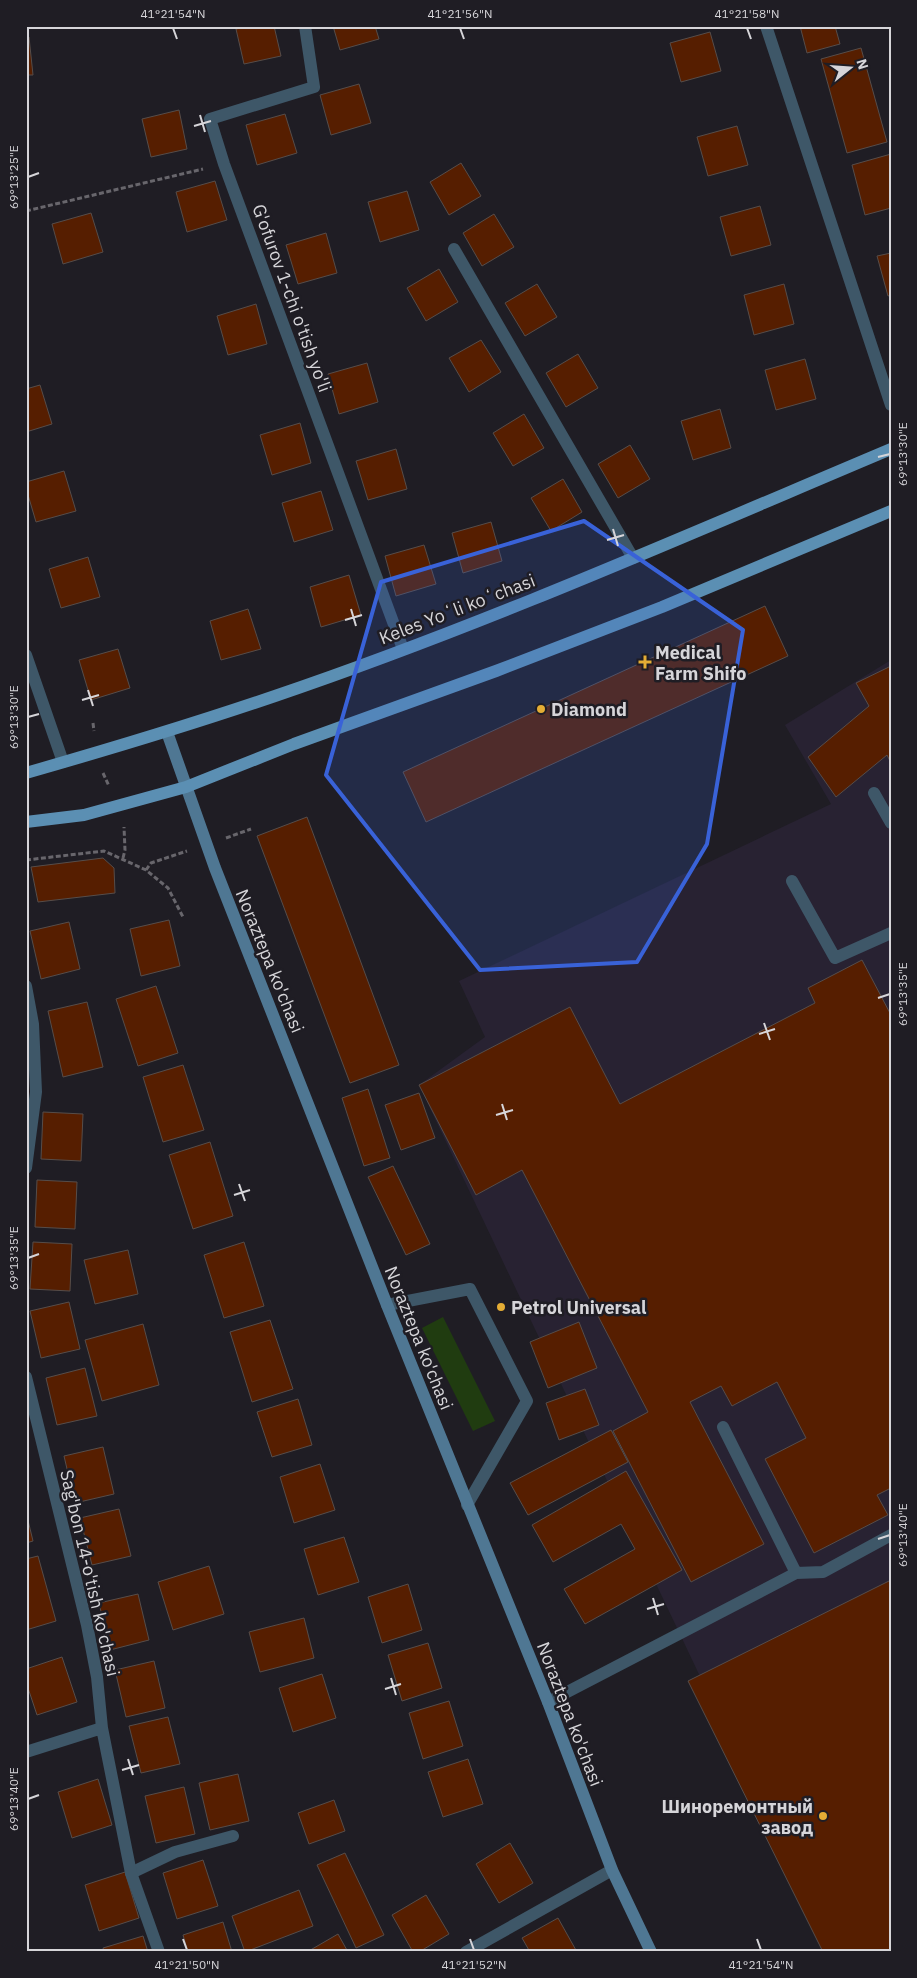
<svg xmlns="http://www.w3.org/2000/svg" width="917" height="1978" font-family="'IBM Plex Sans',sans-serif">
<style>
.industrial{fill:#282232}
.green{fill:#203c10}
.building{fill:#561e00;stroke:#564d4a}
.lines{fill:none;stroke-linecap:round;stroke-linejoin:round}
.path{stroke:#68666c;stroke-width:3;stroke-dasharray:5 2.5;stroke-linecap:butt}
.lane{stroke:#3e5768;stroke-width:12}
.street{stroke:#3e5768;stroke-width:12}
.secondary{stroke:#4f7793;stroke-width:12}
.primary{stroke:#5b8fb3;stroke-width:12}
.marked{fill:#3962d8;fill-opacity:0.2;stroke:#3962d8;stroke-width:4;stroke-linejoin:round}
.ticks{fill:none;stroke:#d6d5d9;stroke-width:2}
.poi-dot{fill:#e4ad35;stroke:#1f1d24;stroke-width:2}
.labels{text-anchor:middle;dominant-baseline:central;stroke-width:5;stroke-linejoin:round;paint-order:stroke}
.street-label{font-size:18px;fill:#d6d5d9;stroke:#1f1d24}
.poi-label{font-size:18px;font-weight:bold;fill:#d6d5d9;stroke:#1f1d24;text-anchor:start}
.neatline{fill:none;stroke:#d6d5d9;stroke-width:2}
.ticks-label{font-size:12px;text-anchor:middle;fill:#d6d5d9}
</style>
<rect width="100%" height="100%" fill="#1f1d24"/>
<path class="industrial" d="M891,660v1292h-60l-412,-867 66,-48 -26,-56 372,-177 -46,-79z"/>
<path class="green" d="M443,1317l52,104 -22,10 -51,-103z"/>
<path class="building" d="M250,26h24l7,30 -37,8 -8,-35z
M333,26h42l4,13 -39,11z
M800,26h35l5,18 -33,9z
M710,32l11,39 -40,11 -11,-39z
M29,37l4,38h-7v-37z
M861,48l26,94 -40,11 -26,-94z
M359,84l12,39 -40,12 -11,-40z
M179,110l8,39 -36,8 -9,-38z
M285,114l12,39 -40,12 -11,-40z
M737,126l11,39 -40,11 -11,-39z
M891,154v54l-26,7 -13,-50z
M461,163l20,33 -32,19 -19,-33z
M215,181l12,39 -40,12 -11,-40z
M407,191l12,39 -39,12 -12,-40z
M760,206l11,39 -40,11 -11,-39z
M91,213l12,39 -40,12 -11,-40z
M494,214l20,33 -32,19 -19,-33z
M326,233l11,40 -39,11 -12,-39z
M891,253v42l-3,1 -11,-40z
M439,269l19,33 -32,19 -19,-33z
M537,284l20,33 -32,19 -20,-33z
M784,284l10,40 -40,11 -10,-40z
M256,304l11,40 -39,11 -11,-39z
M481,340l20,32 -32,20 -20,-34z
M578,354l20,34 -32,19 -20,-34z
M805,359l11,40 -40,11 -11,-40z
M367,363l11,39 -39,12 -11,-40z
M40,385l12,39 -26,8v-43z
M720,409l11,39 -38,12 -12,-39z
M524,414l20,34 -31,18 -20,-33z
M300,423l11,40 -39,12 -12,-40z
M630,445l20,34 -32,19 -20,-34z
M396,449l11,40 -39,11 -12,-39z
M64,471l12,40 -40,11 -10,-34v-6z
M563,479l19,33 -31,19 -20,-33z
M321,491l12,39 -39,12 -12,-39z
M491,522l11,39 -39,12 -11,-40z
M424,545l12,39 -40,12 -11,-40z
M88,557l12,40 -39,11 -12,-39z
M349,575l12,40 -40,12 -11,-40z
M765,606l23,50 -362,166 -23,-50z
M248,609l13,40 -40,11 -11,-39z
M118,649l12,39 -39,12 -12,-40z
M891,666v97l-4,-8 -51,42 -28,-40 61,-51 -13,-23z
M307,817l92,248 -49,18 -93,-247z
M103,858l11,10 1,25 -77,9 -7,-35z
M169,920l11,46 -39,10 -11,-47z
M69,922l11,47 -39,10 -11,-48z
M862,960l29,55v473l-14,7 11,20 -74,38 -49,-94 41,-21 -29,-56 -45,24 -11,-20 -31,16 74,142 -73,38 -78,-151 35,-19 -126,-242 -46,25 -57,-110 151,-78 50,97 195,-101 -7,-15z
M156,986l22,67 -40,13 -22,-67z
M87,1002l16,65 -40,10 -15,-66z
M183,1065l21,65 -41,12 -20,-65z
M368,1089l22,69 -26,8 -22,-68z
M419,1093l16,45 -34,12 -16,-45z
M43,1112l40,2 -2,47 -40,-2z
M210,1142l23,74 -40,13 -24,-74z
M393,1166l37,78 -24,11 -38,-78z
M37,1180l40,2 -2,47 -40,-2z
M33,1242l39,2 -2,47 -40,-2z
M244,1242l20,64 -40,12 -20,-63z
M128,1250l10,44 -43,10 -11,-44z
M69,1302l11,47 -39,9 -11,-47z
M270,1320l23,69 -41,13 -22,-70z
M579,1322l18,46 -49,20 -18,-46z
M143,1324l16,61 -57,16 -17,-61z
M85,1368l12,48 -40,9 -11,-47z
M585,1389l14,36 -40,15 -13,-37z
M298,1399l14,46 -40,12 -15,-45z
M611,1430l17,32 -100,53 -18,-32z
M103,1447l11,47 -39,9 -11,-47z
M320,1464l15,46 -41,13 -14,-46z
M626,1471l56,99 -97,54 -21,-35 71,-40 -14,-25 -68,38 -21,-37z
M119,1509l12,47 -39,9 -12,-47z
M26,1512l7,29 -7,2z
M344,1537l15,45 -41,13 -14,-46z
M38,1556l18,65 -30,9v-71z
M209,1566l15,48 -51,16 -15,-48z
M891,1580v372h-68l-135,-271z
M408,1584l14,46 -40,13 -14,-46z
M138,1594l11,46 -39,10 -11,-47z
M304,1618l10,40 -54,14 -11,-40z
M428,1643l14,45 -40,13 -14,-46z
M62,1657l15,45 -40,13 -11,-33v-13z
M154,1661l11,47 -39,9 -11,-47z
M322,1674l14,44 -43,14 -14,-44z
M449,1701l14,45 -40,13 -14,-46z
M168,1717l12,47 -39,9 -12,-47z
M468,1759l15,45 -40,13 -15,-45z
M238,1774l11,47 -39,9 -11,-47z
M98,1779l14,46 -40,13 -14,-46z
M184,1787l11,47 -39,9 -11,-47z
M334,1800l11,31 -36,13 -11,-31z
M510,1843l23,40 -34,20 -23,-39z
M345,1853l39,82 -28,13 -39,-83z
M203,1860l15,46 -41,13 -14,-46z
M125,1872l14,46 -40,13 -14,-46z
M299,1890l14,36 -68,26 -13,-36z
M426,1895l23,39 -30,18h-6l-21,-37z
M558,1918l19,34h-47l-8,-14z
M223,1922l9,30h-44l-5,-17z
M338,1934l10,18h-41z
M143,1936l5,16h-44l-1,-4z"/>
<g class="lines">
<path class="path" d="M26,211l177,-42
M93,723l1,8
M103,773l6,13
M226,838l25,-9
M123,858l2,-8 -1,-23
M26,860l78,-9 42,19 22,18 15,29
M146,870l5,-7 36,-12"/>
<path class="lane" d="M874,793l17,30
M792,881l43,77 56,-25
M387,1305l83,-16 57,112 -60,104
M796,1573l27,-1 68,-37
M548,1702l248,-129 -73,-146
M131,1873l44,-21 58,-16"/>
<path class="street" d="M305,26l9,61 -104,32 14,45 179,485
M766,26l125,379
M454,249l179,309
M26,655l37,107
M26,986l7,38 3,68 -10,76
M26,1377l61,248 10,52 5,51 29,145 28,79
M26,1752l76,-24
M466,1952l146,-82"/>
<path class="secondary" d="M167,732l48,136 172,437 161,397 64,168 39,82"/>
<path class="primary" d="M26,773c84,-24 167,-49 249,-77 209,-71 412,-161 616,-247
M26,822l58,-7 102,-28 108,-43 202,-73 166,-64 229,-96"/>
</g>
<path class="marked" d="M584,521l159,109 -36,214 -70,118 -157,8 -154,-195 55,-193z"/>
<path class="ticks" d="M173,28l4,11M460,28l4,11M747,28l4,11M200,115l5,17M194,126l17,-5M28,177l11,-4M878,457l12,-3M613,529l5,17M607,540l17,-5M351,609l5,17M345,620l17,-5M88,690l5,16M82,700l17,-5M28,717l11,-3M878,998l12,-4M764,1023l6,17M759,1034l16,-5M502,1104l5,16M496,1115l17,-5M239,1184l6,17M234,1195l16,-5M28,1258l11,-4M878,1539l12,-4M653,1598l5,17M647,1609l17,-5M391,1678l5,17M385,1689l16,-5M128,1759l5,16M122,1770l17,-5M28,1799l11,-4M183,1939l4,11M470,1939l4,11M757,1939l4,11"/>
<g class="poi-dot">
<path d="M642.5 654.5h5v5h5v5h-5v5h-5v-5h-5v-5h5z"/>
<circle cx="541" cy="709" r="5"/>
<circle cx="501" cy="1307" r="5"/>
<circle cx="823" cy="1816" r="5"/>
</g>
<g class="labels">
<g class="street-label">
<text transform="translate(292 298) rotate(70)">G'ofurov 1-chi o'tish yo'li</text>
<text transform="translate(457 609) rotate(-21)">Keles Yoʻli koʻchasi</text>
<text transform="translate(270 961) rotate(68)">Noraztepa ko'chasi</text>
<text transform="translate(419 1338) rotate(68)">Noraztepa ko'chasi</text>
<text transform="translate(90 1573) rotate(77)">Sag'bon 14-o'tish ko'chasi</text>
<text transform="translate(570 1714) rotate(69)">Noraztepa ko'chasi</text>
</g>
<g class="poi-label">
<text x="655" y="652">Medical<tspan x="655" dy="21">Farm Shifo</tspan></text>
<text x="551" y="709">Diamond</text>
<text x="511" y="1307">Petrol Universal</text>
<text x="813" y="1806" text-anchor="end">Шиноремонтный<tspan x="813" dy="21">завод</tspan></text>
</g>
</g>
<rect width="917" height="1978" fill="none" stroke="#1f1d24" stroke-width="55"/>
<g transform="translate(850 68) rotate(73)" stroke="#1f1d24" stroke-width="4" paint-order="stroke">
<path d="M0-4L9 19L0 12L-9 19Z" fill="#d6d5d9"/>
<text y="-8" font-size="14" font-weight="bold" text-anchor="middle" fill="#d6d5d9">N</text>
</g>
<rect x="28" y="28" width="862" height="1922" class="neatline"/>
<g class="ticks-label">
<text x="173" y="18">41°21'54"N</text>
<text x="460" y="18">41°21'56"N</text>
<text x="747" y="18">41°21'58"N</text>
<text transform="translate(14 177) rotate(-90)" y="4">69°13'25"E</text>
<text transform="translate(903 454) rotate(-90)" y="4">69°13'30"E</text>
<text transform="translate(14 717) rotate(-90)" y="4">69°13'30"E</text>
<text transform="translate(903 994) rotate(-90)" y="4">69°13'35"E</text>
<text transform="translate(14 1258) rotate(-90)" y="4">69°13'35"E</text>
<text transform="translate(903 1535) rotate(-90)" y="4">69°13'40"E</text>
<text transform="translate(14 1799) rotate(-90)" y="4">69°13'40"E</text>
<text x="187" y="1969">41°21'50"N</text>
<text x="474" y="1969">41°21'52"N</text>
<text x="761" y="1969">41°21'54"N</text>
</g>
</svg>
